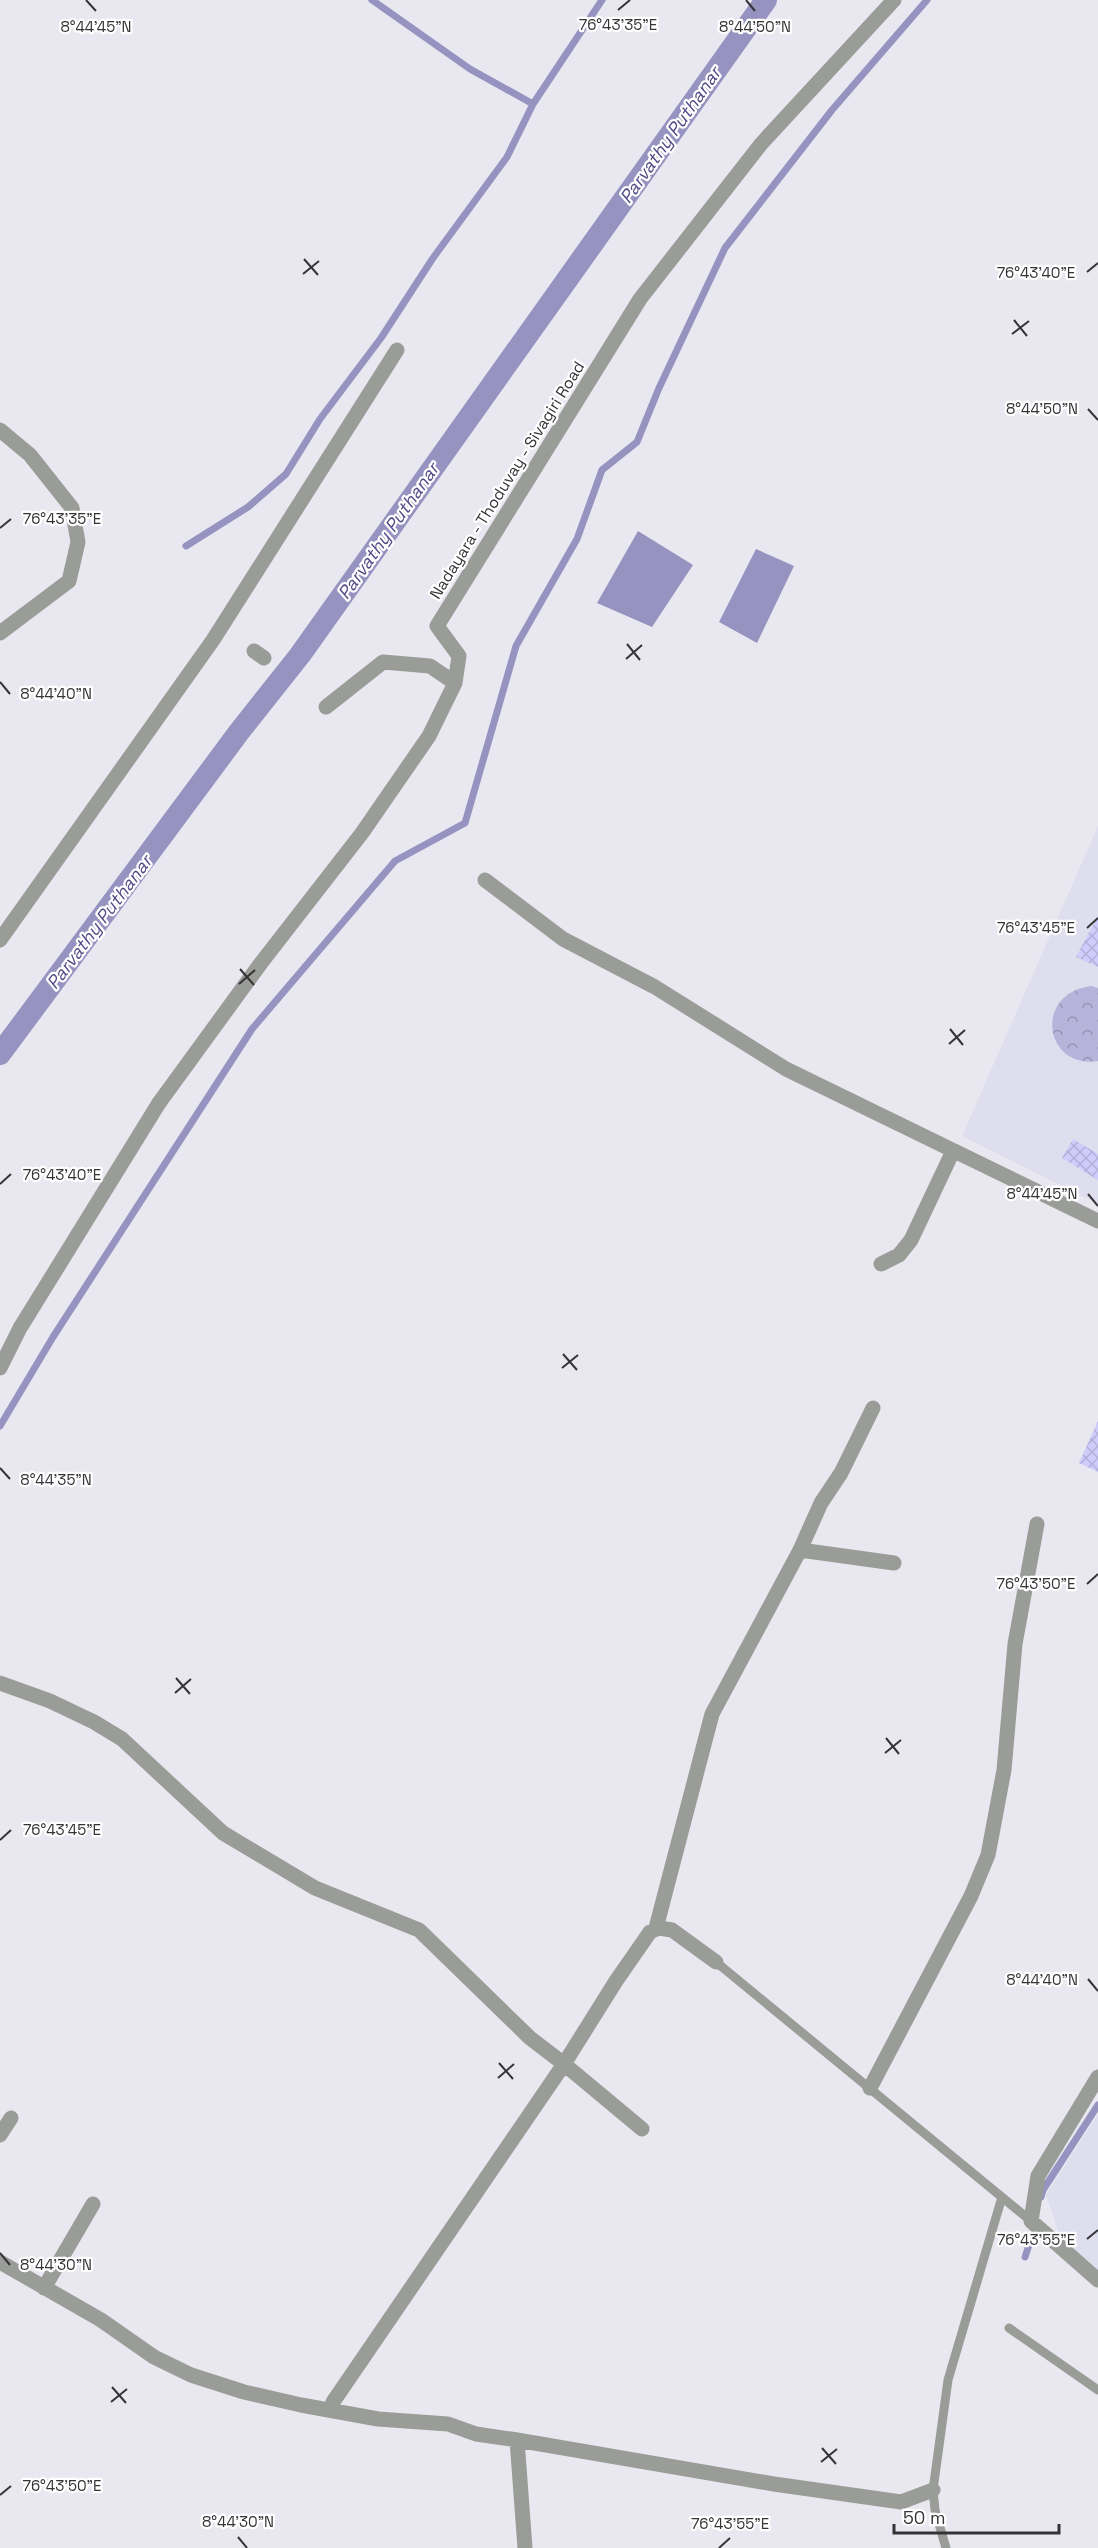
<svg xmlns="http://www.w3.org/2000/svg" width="1098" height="2548" font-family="'Space Grotesk',sans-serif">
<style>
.built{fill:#dfdeef}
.park{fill:url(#park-crowns)}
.water{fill:#9793c0}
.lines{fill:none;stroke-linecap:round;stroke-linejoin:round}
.stream{stroke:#9793c0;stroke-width:7}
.canal{stroke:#9793c0;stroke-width:22}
.building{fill:url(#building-cross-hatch)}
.lane{stroke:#9a9c98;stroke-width:9}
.street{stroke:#9a9c98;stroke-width:15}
.ticks{fill:none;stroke:#343437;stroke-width:2}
.labels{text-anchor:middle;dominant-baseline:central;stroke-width:4.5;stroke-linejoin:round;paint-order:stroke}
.street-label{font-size:16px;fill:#343437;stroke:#fff}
.water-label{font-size:18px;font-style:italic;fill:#534a86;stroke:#fff}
.ticks-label{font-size:15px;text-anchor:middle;fill:#343437;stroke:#fff;stroke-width:4.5;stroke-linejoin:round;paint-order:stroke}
</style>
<defs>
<pattern id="park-crowns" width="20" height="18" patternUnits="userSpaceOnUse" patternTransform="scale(1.5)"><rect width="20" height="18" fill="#b7b4db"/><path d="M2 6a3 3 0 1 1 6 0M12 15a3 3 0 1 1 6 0" fill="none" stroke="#9693b2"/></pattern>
<pattern id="building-cross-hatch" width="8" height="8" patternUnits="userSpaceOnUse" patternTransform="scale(1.5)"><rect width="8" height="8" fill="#cfcbfb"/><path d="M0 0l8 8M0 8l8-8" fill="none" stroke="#b2afd8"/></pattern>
</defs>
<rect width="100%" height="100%" fill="#e9e8f1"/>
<path class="built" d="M1098,826v378l-136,-68z
M1098,2114v155l-38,-32 -14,-42z"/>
<path class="park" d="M1091,986l7,2v73c-53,9 -66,-67 -7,-75z"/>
<path class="water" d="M638,531l55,34 -41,62 -55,-24z
M756,549l38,17 -37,77 -38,-21z"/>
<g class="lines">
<path class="stream" d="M372,0l98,69 63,35 69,-104
M186,546l62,-39 38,-33 34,-55 61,-81 52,-80 74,-101 26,-53
M0,1426l53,-89 199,-308 143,-168 70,-38 51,-177 61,-107 25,-69 35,-28 22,-54 66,-140 107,-138 95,-110
M1041,2197l2,-7 55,-85
M1025,2257l4,-12"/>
<path class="canal" d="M0,1054l239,-322 61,-77 466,-655"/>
</g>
<path class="building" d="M1098,916v51l-22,-10z
M1073,1139l25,15v26l-36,-22z
M1098,1421v51l-19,-9z"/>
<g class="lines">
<path class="lane" d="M716,1962l315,259
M1009,2328l89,62
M946,2548l-11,-38 -2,-20 15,-110 54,-183"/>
<path class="street" d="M0,430l30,25 42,53 6,34 -9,39 -69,52
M254,651l10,7
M326,707l57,-45 47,4 25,17
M485,880l78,59 92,48 131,82 312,152
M0,940l213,-300 184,-290
M881,1264l18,-9 12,-15 42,-89
M0,1368l20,-40 139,-225 102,-140 101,-130 67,-97 26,-53 4,-27 -22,-30 203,-327 121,-155 133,-144
M800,1550l94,13
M0,1683l50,18 44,21 28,17 101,94 92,55 104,42 111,108 34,26 52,-83 34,-49 9,-4 13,2 44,32
M656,1928l56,-214 88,-164 21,-47 20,-30 32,-65
M1098,2077l-60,99 -7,45 67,59
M870,2088l101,-192 17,-41 16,-85 11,-126 22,-120
M0,2135l11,-17
M0,2262l101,58 53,37 37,18 53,17 57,13 77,14 70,5 28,10 41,6 8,108
M44,2288l49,-84
M333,2402l231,-338 78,65
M517,2440l257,44 127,18 32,-12"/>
</g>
<path class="ticks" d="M86,0l10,11M746,0l9,11M618,10l12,-10M304,259l14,16M1087,272l11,-9M303,274l16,-13M1014,320l13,16M1012,334l17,-13M1088,409l10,11M0,528l11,-9M627,644l13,16M626,659l16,-14M0,682l10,12M1087,928l11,-10M240,969l14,16M239,984l16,-14M950,1029l13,16M949,1044l16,-14M0,1184l11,-10M1088,1194l10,12M563,1354l14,16M562,1368l16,-13M0,1468l10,11M1087,1584l11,-10M176,1678l14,16M175,1693l16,-14M886,1738l13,16M885,1753l16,-13M0,1840l11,-10M1088,1979l10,12M499,2063l14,16M498,2078l16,-14M1087,2239l11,-9M0,2253l10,12M112,2387l14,16M111,2402l16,-13M822,2448l14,16M821,2462l16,-13M0,2495l11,-9M238,2537l9,11M719,2548l11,-10"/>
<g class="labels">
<g class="street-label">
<text transform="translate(507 480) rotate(-58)">Nadayara - Thoduvay - Sivagiri Road</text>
</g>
<g class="water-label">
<text transform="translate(670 135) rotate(-55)">Parvathy Puthanar</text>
<text transform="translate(388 531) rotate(-55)">Parvathy Puthanar</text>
<text transform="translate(99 922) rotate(-53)">Parvathy Puthanar</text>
</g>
</g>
<g class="ticks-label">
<text x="618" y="30">76°43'35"E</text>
<text x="96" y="32">8°44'45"N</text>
<text x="755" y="32">8°44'50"N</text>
<text x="1036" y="278">76°43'40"E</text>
<text x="1042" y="414">8°44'50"N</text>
<text x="62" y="524">76°43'35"E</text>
<text x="56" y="699">8°44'40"N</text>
<text x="1036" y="933">76°43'45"E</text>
<text x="62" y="1180">76°43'40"E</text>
<text x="1042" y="1199">8°44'45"N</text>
<text x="56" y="1485">8°44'35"N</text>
<text x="1036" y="1589">76°43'50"E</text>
<text x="62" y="1835">76°43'45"E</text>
<text x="1042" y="1985">8°44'40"N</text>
<text x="1036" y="2245">76°43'55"E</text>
<text x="56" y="2270">8°44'30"N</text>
<text x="62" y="2491">76°43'50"E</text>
<text x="238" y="2527">8°44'30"N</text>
<text x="730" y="2529">76°43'55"E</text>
</g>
<path d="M894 2524v9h165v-9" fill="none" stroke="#343437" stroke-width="3"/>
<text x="903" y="2524" font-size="18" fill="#343437" stroke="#ffffff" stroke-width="4.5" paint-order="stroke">50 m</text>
</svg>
